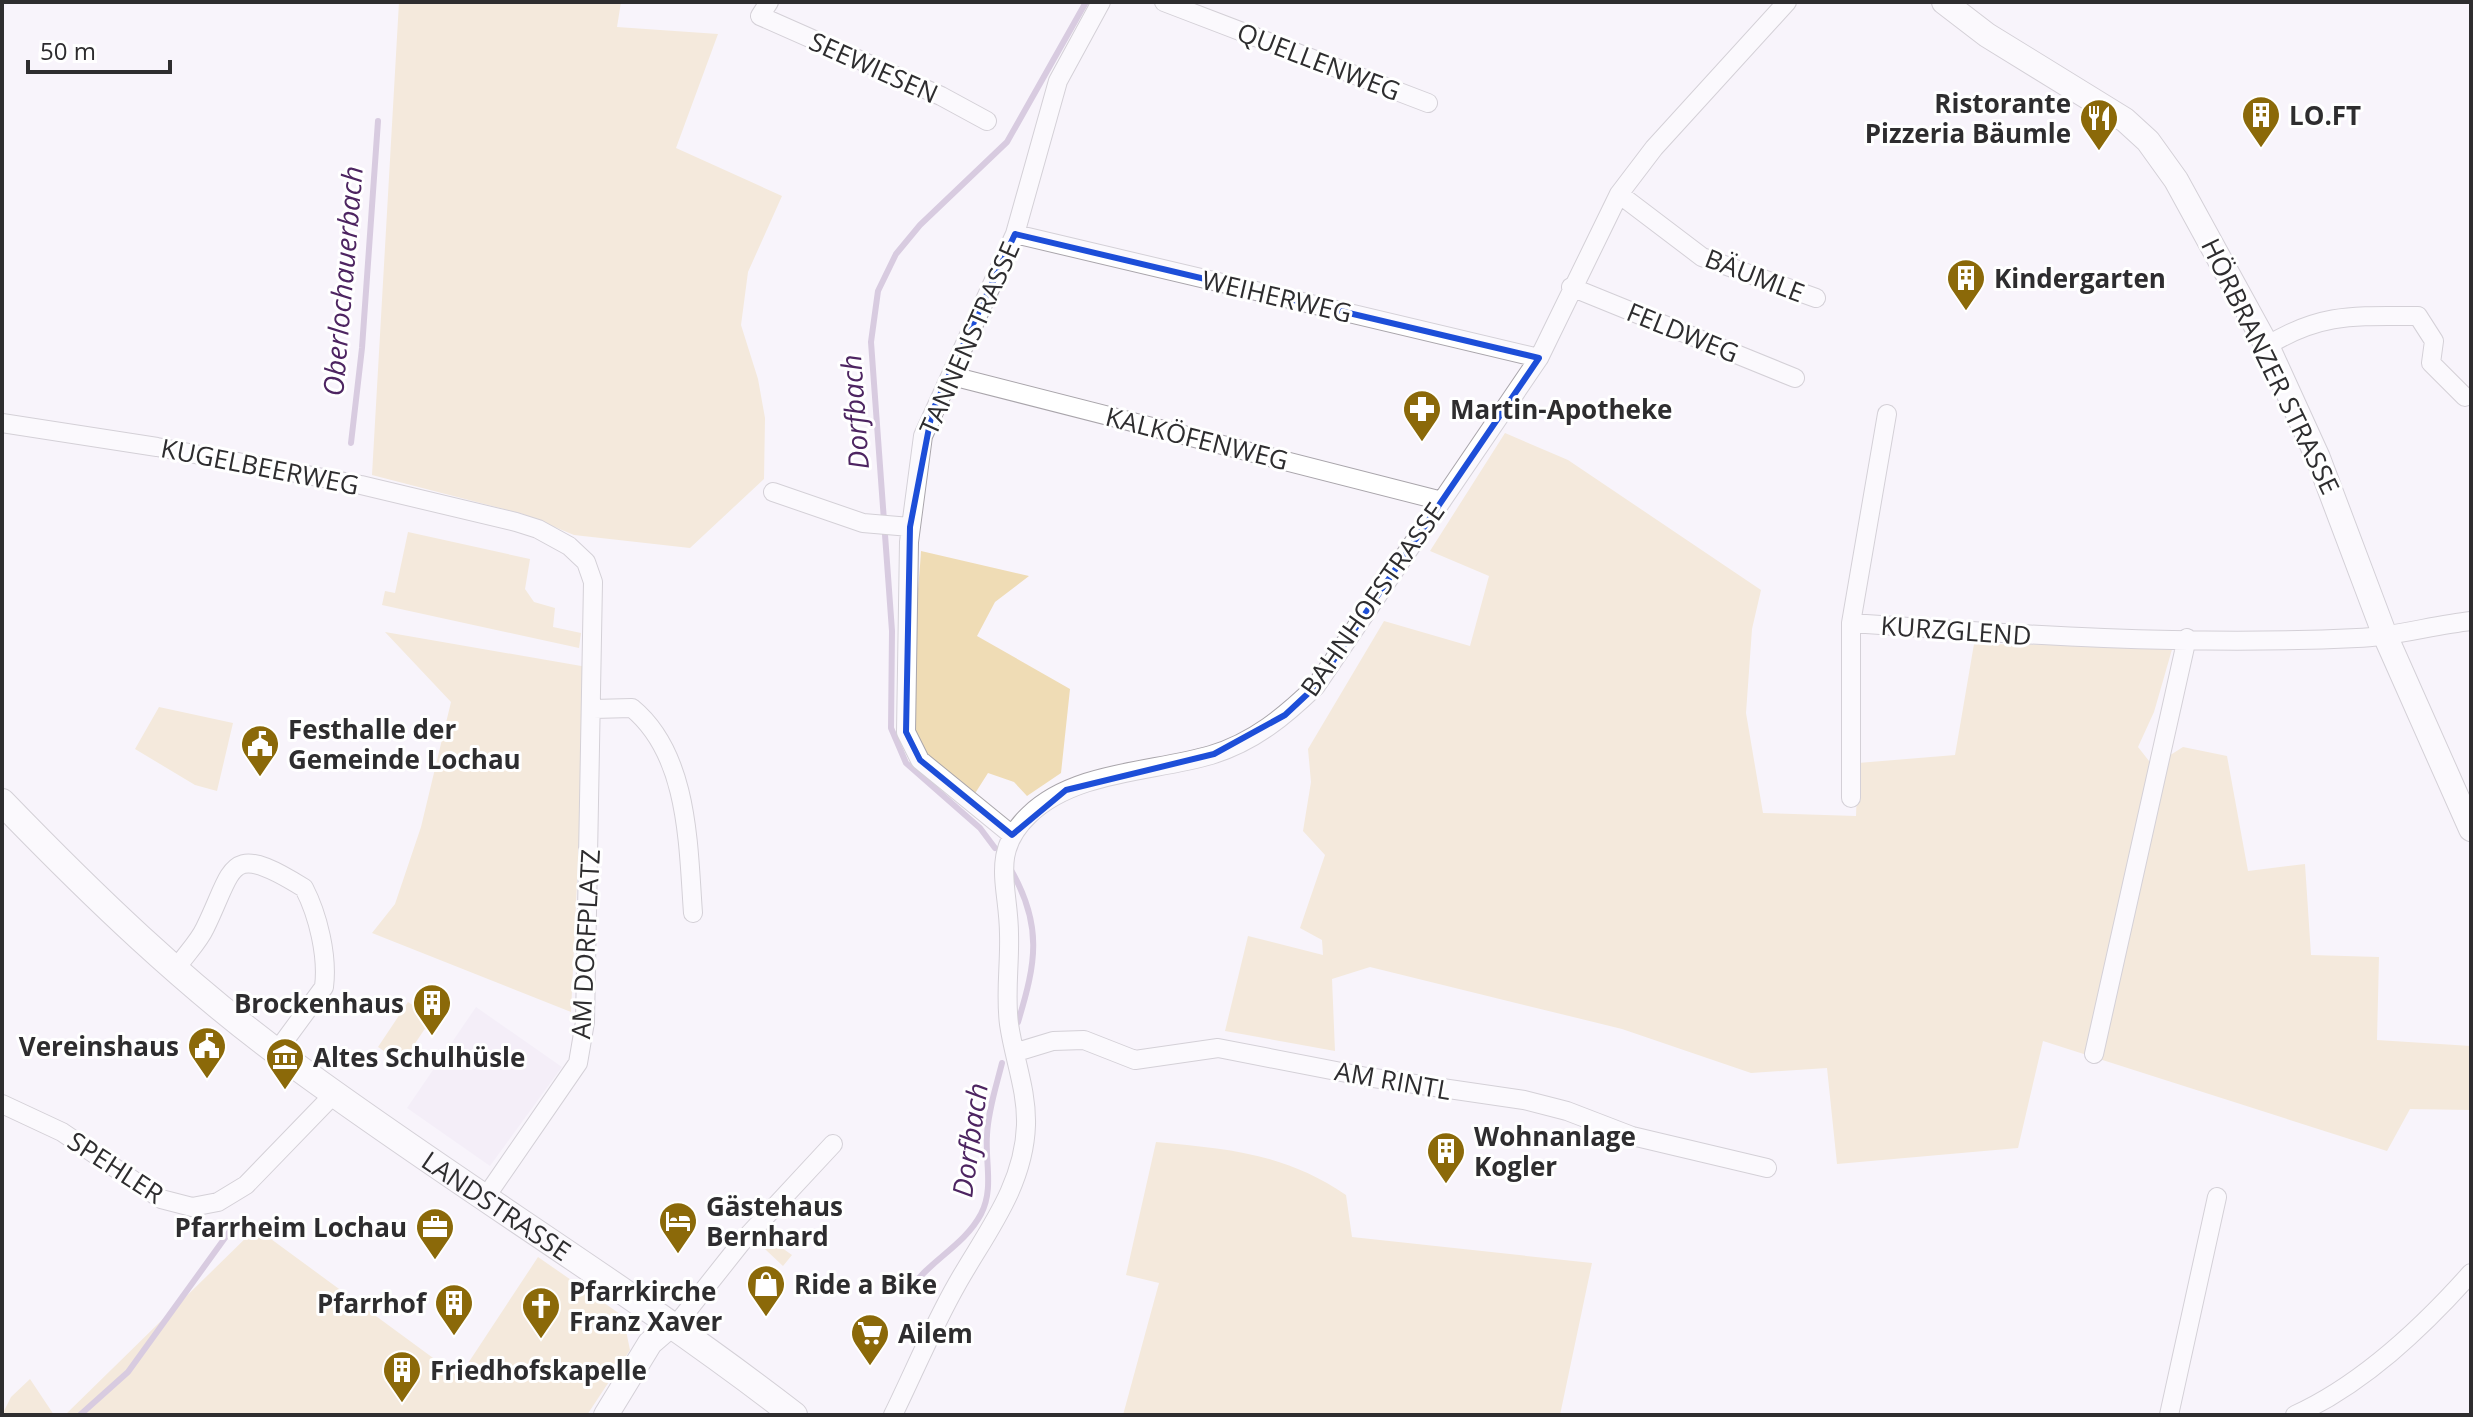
<svg xmlns="http://www.w3.org/2000/svg" width="2473" height="1417" font-family="'Open Sans',sans-serif">
<style>
.built{fill:#efe7f4}
.green{fill:#efdcb5}
.lines{fill:none;stroke-linecap:round;stroke-linejoin:round}
.stream{stroke:#b29abe;stroke-width:6}
.minor-casing{stroke:#a9a5ab;stroke-width:20}
.tertiary-casing{stroke:#a9a5ab;stroke-width:26}
.secondary-casing{stroke:#a9a5ab;stroke-width:28}
.minor{stroke:#fff;stroke-width:18}
.tertiary{stroke:#fff;stroke-width:24}
.secondary{stroke:#fff;stroke-width:26}
.marked{fill:none;stroke:#1d4ed8;stroke-width:6;stroke-linejoin:round}
.labels{text-anchor:middle;dominant-baseline:central;stroke-width:6;stroke-linejoin:round;paint-order:stroke}
.street-label{font-size:26px;fill:#2e2d2f;stroke:#fff}
.poi-label{font-size:26px;font-weight:bold;fill:#2e2d2f;stroke:#fff;text-anchor:start}
.water-label{font-size:28px;font-style:italic;fill:#4d2461;stroke:#fff}
</style>
<rect width="100%" height="100%" fill="#f8f4fb"/>
<path class="built" d="M476,1007l86,60 -72,99 -83,-58z"/>
<path class="green" d="M399,2h222l-4,25 101,7 -42,114 106,48 -34,76 -7,53 17,54 7,39 -1,61 -74,69 -116,-13 -51,-21 -151,-39z
M1505,433l63,27 193,130 -9,39 -6,84 17,100 93,3 2,-53 97,-8 19,-111 199,2 -19,66 -16,35 15,19 30,-19 44,9 21,115 57,-7 6,91 68,2 -2,83 94,6v64l-61,-1 -23,42 -344,-110 -25,107 -181,16 -10,-96 -76,5 -129,-44 -252,-62 -38,12 3,72 -110,-20 23,-95 75,19 -1,-15 -22,-12 25,-73 -22,-24 8,-49 -3,-33 76,-128 86,25 19,-70 -59,-25z
M408,532l122,27 -5,30 9,13 21,6 -2,19 28,6 -2,15 -197,-43 3,-14 10,2z
M921,551l108,25 -34,26 -18,34 93,53 -9,84 -34,23 -13,-14 -26,-9 -14,22c-22,-15 -47,-28 -58,-54 -12,-31 3,-150 5,-190z
M385,632l202,35 -16,345 -199,-79 23,-29 26,-77 30,-125z
M159,707l74,16 -16,68 -22,-6 -60,-36z
M408,1002l24,16 -30,45 -24,-16z
M1156,1142c72,7 129,11 190,53l6,42 240,26 -32,152h-437l36,-132 -33,-8z
M256,1228l203,149 79,-120 85,59 7,34 -43,65h-522z
M758,1231l34,24 -9,11 -31,-29z
M30,1379l24,36h-52l9,-18z"/>
<g class="lines">
<path class="stream" d="M351,443l11,-95 16,-227
M995,848l-15,-20 -74,-65 -15,-35 1,-97 -21,-289 7,-51 18,-37 24,-29 87,-83 79,-140
M1011,870c32,56 25,93 7,152
M910,1289c20,-29 54,-43 71,-75 13,-25 4,-52 6,-79 1,-24 9,-48 15,-72
M80,1415l48,-43 107,-148"/>
<g class="minor-casing">
<path id="minor" d="M769,2l-9,14 181,80 46,25
M1164,2l264,101
M1619,194l83,63 114,41
M1015,234l524,124
M1571,287l224,91
M2267,346c54,-34 90,-30 151,-30l16,25 -3,22 34,34
M952,376l490,125
M2,423l155,24 204,38 155,37 22,7 31,17 17,16 7,20 -8,440 -7,41 -93,135
M773,492l90,31 47,4
M1851,623c168,12 338,23 506,15 37,-1 76,-13 114,-17
M593,709l39,-1c57,47 56,137 61,205
M1851,798v-175l36,-209
M1012,835l-92,-75 -14,-28 3,-190 14,-106 92,-202 43,-153 43,-79
M176,969c9,-14 22,-26 29,-41 30,-61 22,-88 99,-40 14,27 24,68 20,99l-47,64
M1017,1052l36,-11 31,-1 51,20 83,-12 149,29 157,23 43,11 65,25 135,32
M2094,1054l93,-416
M2,1104l60,28 99,67 31,8 26,-5 28,-17 89,-92
M672,1324l8,-4 61,-77 92,-99
M893,1415c21,-43 40,-89 64,-131 28,-50 67,-97 69,-159 1,-35 -12,-66 -17,-101 -4,-31 1,-59 0,-90 0,-47 -20,-81 20,-119 45,-44 124,-43 182,-60 43,-13 74,-39 105,-69l223,-328 80,-164 35,-46 133,-146
M2169,1415l48,-218
M2295,1415c68,-31 127,-87 176,-142"/>
</g>
<g class="tertiary-casing">
<path id="tertiary" d="M1944,2l43,33 138,85 23,21 28,39 91,166 51,112 66,175 87,196
M606,1415l44,-72 22,-19"/>
</g>
<g class="secondary-casing">
<g id="secondary">
<path id="s1" d="M2,802c89,92 183,183 287,259 165,122 342,228 505,354"/>
</g>
</g>
<use href="#minor" class="minor"/>
<use href="#tertiary" class="tertiary"/>
<use href="#secondary" class="secondary"/>
</g>
<path d="M0 0H2473V1417H0ZM1015,234l524,124 -223,328 -31,29 -71,39 -148,36 -54,45 -92,-75 -14,-28 4,-205 22,-115z" fill="#f8f4fb" fill-opacity=".55" fill-rule="evenodd"/>
<path class="marked" d="M1015,234l524,124 -223,328 -31,29 -71,39 -148,36 -54,45 -92,-75 -14,-28 4,-205 22,-115z"/>
<defs>
<g id="building-pin" transform="scale(2)"><path d="M0 17L-7.5 6A9.5 9.5 0 1 1 7.5 6Z" fill="#8b6909" stroke="#fff"/><path d="M-4-6H4V6H1V3H-1V6H-4ZM-2.5-4.3h1.7v1.8h-1.7ZM.8-4.3h1.7v1.8H.8ZM-2.5-1h1.7V.8h-1.7ZM.8-1h1.7V.8H.8Z" fill="#fff"/></g>
<g id="restaurant-pin" transform="scale(2)"><path d="M0 17L-7.5 6A9.5 9.5 0 1 1 7.5 6Z" fill="#8b6909" stroke="#fff"/><path d="M-5-6h1v4h1v-4h1v4h1v-4h1v5L-1.5 .5V6h-2V.5L-5-1ZM5-6V6H3V1.5H1.5Q1.5-4 5-6Z" fill="#fff"/></g>
<g id="pharmacy-pin" transform="scale(2)"><path d="M0 17L-7.5 6A9.5 9.5 0 1 1 7.5 6Z" fill="#8b6909" stroke="#fff"/><path d="M-2-6h4v4h4v4h-4v4h-4v-4h-4v-4h4Z" fill="#fff"/></g>
<g id="civic-pin" transform="scale(2)"><path d="M0 17L-7.5 6A9.5 9.5 0 1 1 7.5 6Z" fill="#8b6909" stroke="#fff"/><path d="M-.6-6.5H3V-4.5H.6V-3L4-1V1h2V6H-6V1h2V-1L-.6-3ZM-1.2 2.5V6h2.4V2.5Z" fill="#fff"/></g>
<g id="museum-pin" transform="scale(2)"><path d="M0 17L-7.5 6A9.5 9.5 0 1 1 7.5 6Z" fill="#8b6909" stroke="#fff"/><path d="M0-6L6-3V-2H-6V-3ZM-5-1h2V3h-2ZM-1-1h2V3h-2ZM3-1h2V3H3ZM-6 4H6V6H-6Z" fill="#fff"/></g>
<g id="hotel-pin" transform="scale(2)"><path d="M0 17L-7.5 6A9.5 9.5 0 1 1 7.5 6Z" fill="#8b6909" stroke="#fff"/><path d="M-6-4.5h1.5V1H6V5H4.5V3h-9V5H-6ZM-4 0a1.8 1.8 0 1 1 3.6 0ZM.5 0V-2.5h3Q6-2.5 6 0Z" fill="#fff"/></g>
<g id="office-pin" transform="scale(2)"><path d="M0 17L-7.5 6A9.5 9.5 0 1 1 7.5 6Z" fill="#8b6909" stroke="#fff"/><path d="M-6-3h4V-5.5h4V-3h4V5H-6ZM-1-4.5V-3h2v-1.5ZM-6 0V1H6V0Z" fill="#fff"/></g>
<g id="shop-pin" transform="scale(2)"><path d="M0 17L-7.5 6A9.5 9.5 0 1 1 7.5 6Z" fill="#8b6909" stroke="#fff"/><path d="M-5-2.5h2.3a2.7 3.5 0 0 1 5.4 0H5L5.5 6h-11ZM-1.5-2.5h3a1.5 2.3 0 0 0-3 0Z" fill="#fff"/></g>
<g id="church-pin" transform="scale(2)"><path d="M0 17L-7.5 6A9.5 9.5 0 1 1 7.5 6Z" fill="#8b6909" stroke="#fff"/><path d="M-1.2-6h2.4v3.5h3.3v2.4h-3.3V6h-2.4V-.1h-3.3v-2.4h3.3Z" fill="#fff"/></g>
<g id="supermarket-pin" transform="scale(2)"><path d="M0 17L-7.5 6A9.5 9.5 0 1 1 7.5 6Z" fill="#8b6909" stroke="#fff"/><path d="M-6-5.5h2.5l.6 2H6L4.5 2H-2.5L-4.4-4H-6ZM-1.5 3.2a1.3 1.3 0 1 0 .1 0ZM3 3.2a1.3 1.3 0 1 0 .1 0Z" fill="#fff"/></g>
</defs>
<g fill-rule="evenodd">
<use href="#building-pin" x="2261" y="115"/>
<use href="#restaurant-pin" x="2099" y="118"/>
<use href="#building-pin" x="1966" y="278"/>
<use href="#pharmacy-pin" x="1422" y="409"/>
<use href="#civic-pin" x="260" y="744"/>
<use href="#building-pin" x="432" y="1003"/>
<use href="#civic-pin" x="207" y="1046"/>
<use href="#museum-pin" x="285" y="1057"/>
<use href="#building-pin" x="1446" y="1151"/>
<use href="#hotel-pin" x="678" y="1221"/>
<use href="#office-pin" x="435" y="1227"/>
<use href="#shop-pin" x="766" y="1284"/>
<use href="#building-pin" x="454" y="1303"/>
<use href="#church-pin" x="541" y="1306"/>
<use href="#supermarket-pin" x="870" y="1333"/>
<use href="#building-pin" x="402" y="1370"/>
</g>
<g class="labels">
<g class="street-label">
<text transform="translate(1319 61) rotate(21)">QUELLENWEG</text>
<text transform="translate(874 67) rotate(24)">SEEWIESEN</text>
<text transform="translate(1755 275) rotate(21)">BÄUMLE</text>
<text transform="translate(1277 296) rotate(13)">WEIHERWEG</text>
<text transform="translate(1683 332) rotate(22)">FELDWEG</text>
<text transform="translate(969 338) rotate(-66)">TANNENSTRASSE</text>
<text transform="translate(2271 366) rotate(64)">HÖRBRANZER STRASSE</text>
<text transform="translate(1197 438) rotate(14)">KALKÖFENWEG</text>
<text transform="translate(260 466) rotate(11)">KUGELBEERWEG</text>
<text transform="translate(1372 599) rotate(-55)">BAHNHOFSTRASSE</text>
<text transform="translate(1956 630) rotate(4)">KURZGLEND</text>
<text transform="translate(585 944) rotate(-87)">AM DORFPLATZ</text>
<text transform="translate(1393 1080) rotate(10)">AM RINTL</text>
<text transform="translate(116 1167) rotate(33)">SPEHLER</text>
<text stroke="none"><textPath href="#s1" startOffset="640">LANDSTRASSE</textPath></text>
</g>
<g class="poi-label">
<text x="2071" y="103" text-anchor="end">Ristorante<tspan x="2071" dy="30">Pizzeria Bäumle</tspan></text>
<text x="2289" y="115">LO.FT</text>
<text x="1994" y="278">Kindergarten</text>
<text x="1450" y="409">Martin-Apotheke</text>
<text x="288" y="729">Festhalle der<tspan x="288" dy="30">Gemeinde Lochau</tspan></text>
<text x="404" y="1003" text-anchor="end">Brockenhaus</text>
<text x="179" y="1046" text-anchor="end">Vereinshaus</text>
<text x="313" y="1057">Altes Schulhüsle</text>
<text x="1474" y="1136">Wohnanlage<tspan x="1474" dy="30">Kogler</tspan></text>
<text x="706" y="1206">Gästehaus<tspan x="706" dy="30">Bernhard</tspan></text>
<text x="407" y="1227" text-anchor="end">Pfarrheim Lochau</text>
<text x="794" y="1284">Ride a Bike</text>
<text x="569" y="1291">Pfarrkirche<tspan x="569" dy="30">Franz Xaver</tspan></text>
<text x="426" y="1303" text-anchor="end">Pfarrhof</text>
<text x="898" y="1333">Ailem</text>
<text x="430" y="1370">Friedhofskapelle</text>
</g>
<g class="water-label">
<text transform="translate(342 281) rotate(-85)">Oberlochauerbach</text>
<text transform="translate(854 412) rotate(-94)">Dorfbach</text>
<text transform="translate(969 1140) rotate(-82)">Dorfbach</text>
</g>
</g>
<rect width="2473" height="1417" fill="none" stroke="#2e2d2f" stroke-width="8"/>
<path d="M28 60v12h142v-12" fill="none" stroke="#2e2d2f" stroke-width="4"/>
<text x="40" y="60" font-size="24" fill="#2e2d2f" stroke="#ffffff" stroke-width="6" paint-order="stroke">50 m</text>
</svg>
